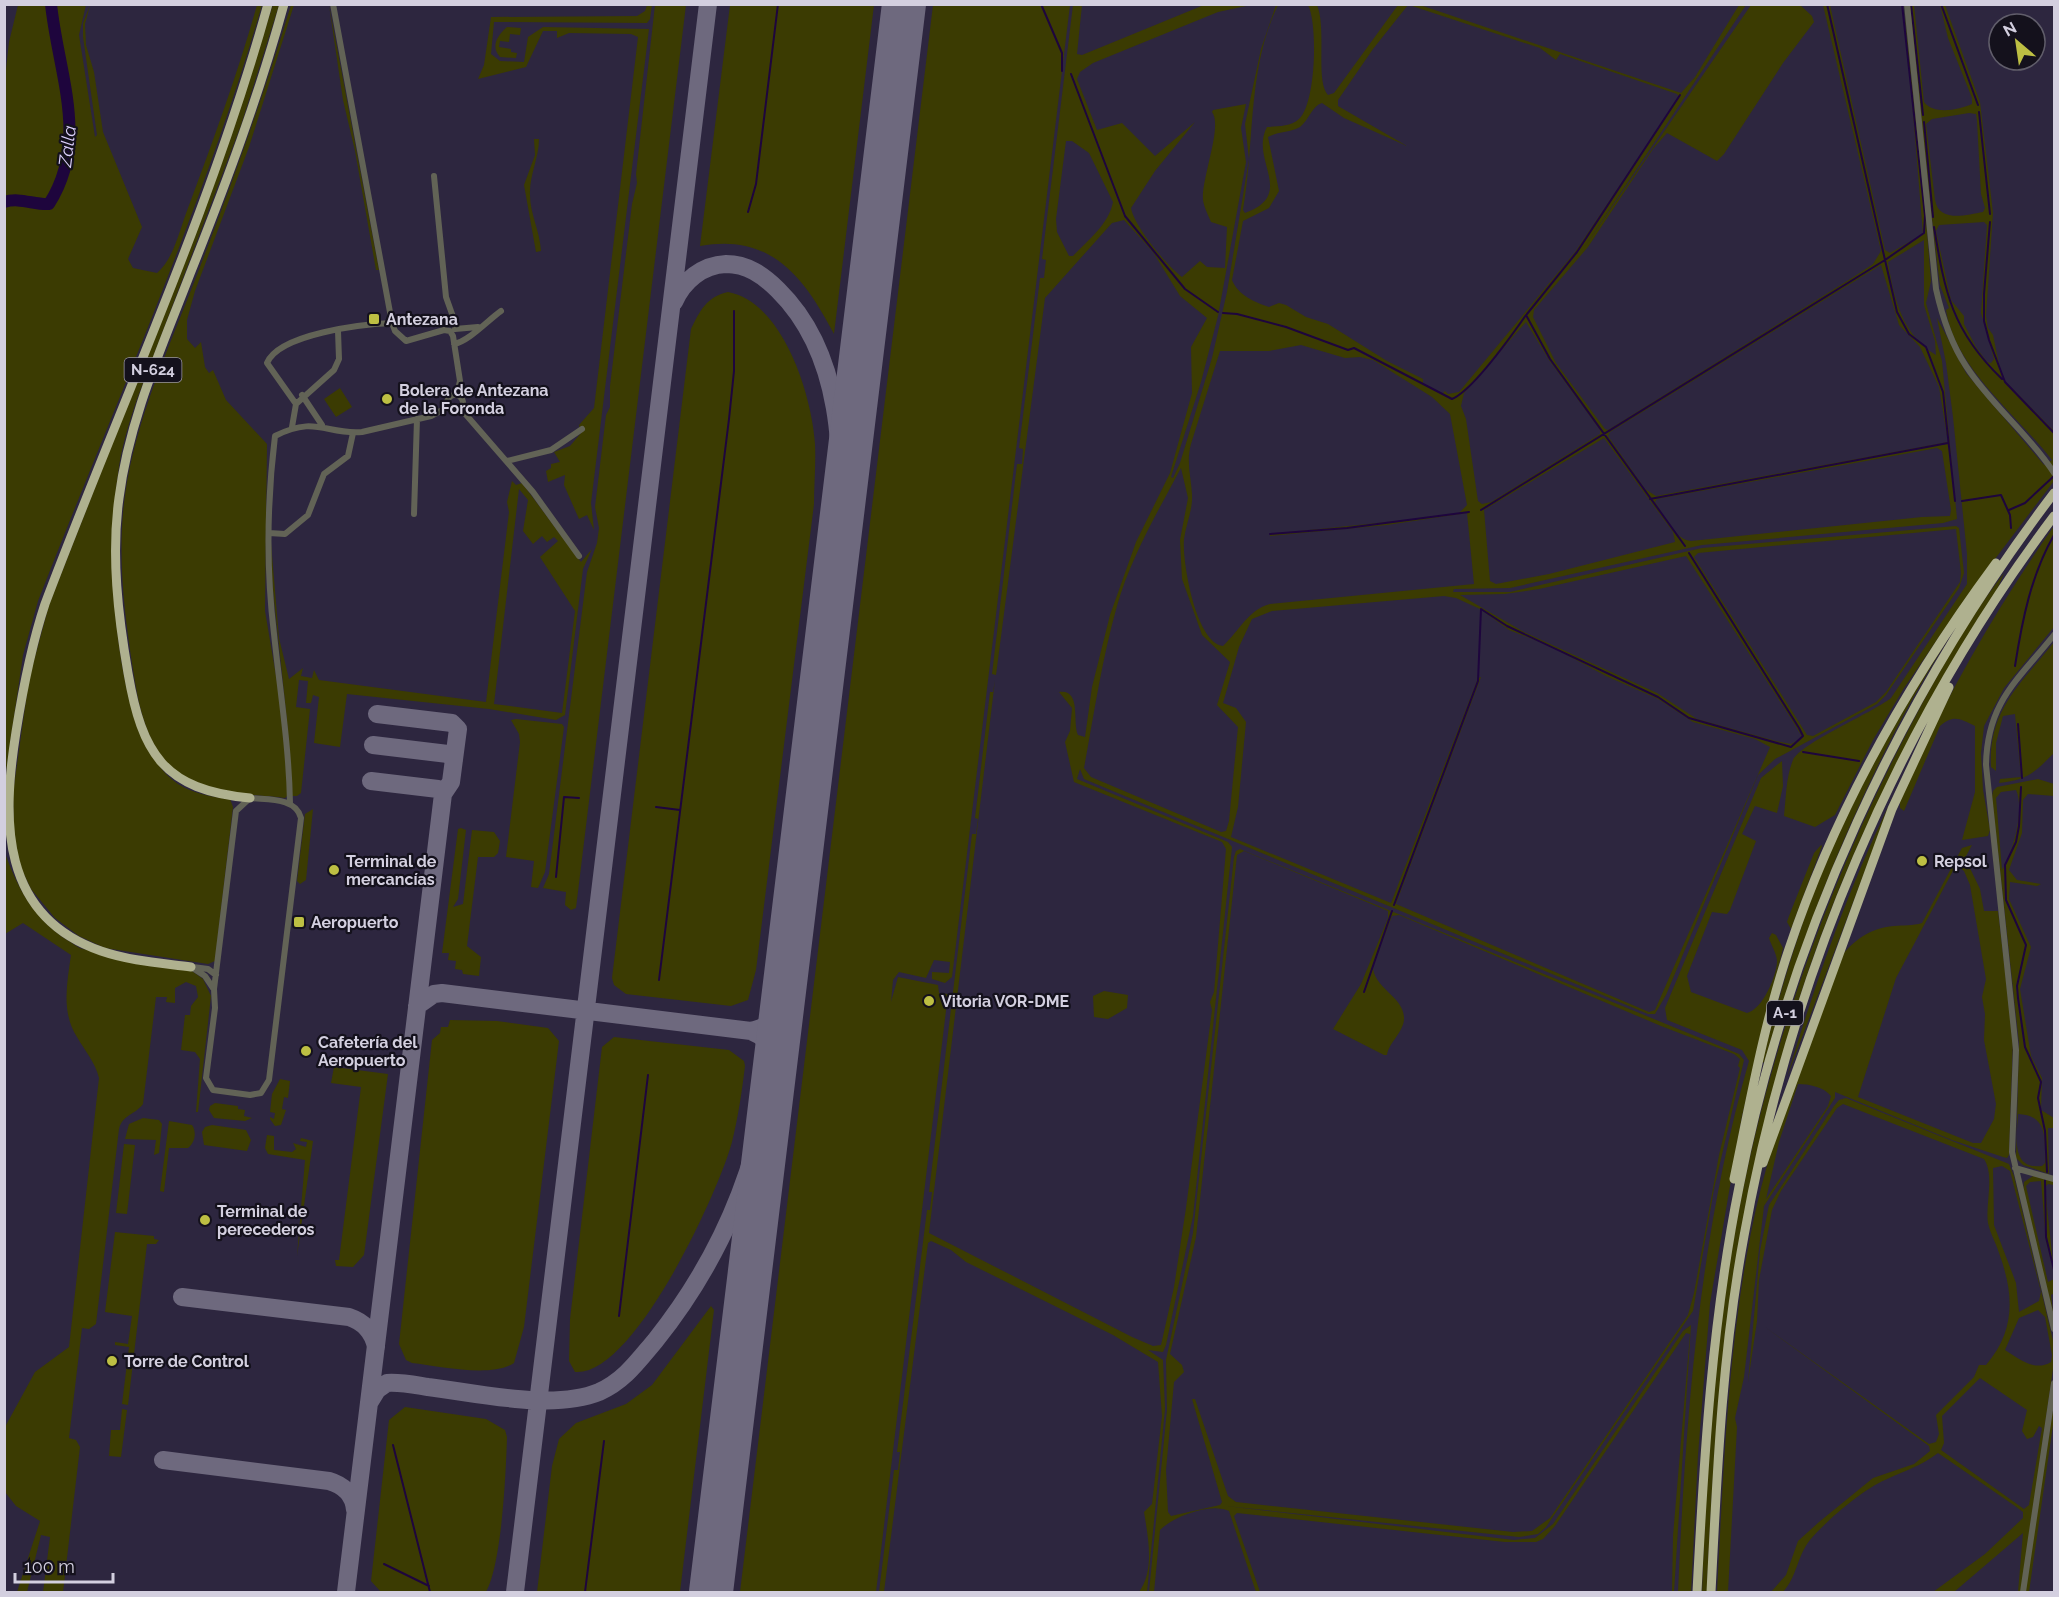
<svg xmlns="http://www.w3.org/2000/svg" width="2059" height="1597" font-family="Raleway,sans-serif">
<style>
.green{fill:#3b3b02;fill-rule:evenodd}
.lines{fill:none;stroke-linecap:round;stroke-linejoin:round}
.stream{stroke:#1e053d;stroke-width:2}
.river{stroke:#1e053d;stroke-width:12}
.taxiway{stroke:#6e697e;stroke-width:18}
.runway{stroke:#6e697e;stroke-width:44}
.minor{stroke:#626356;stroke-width:6}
.highway{stroke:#afb18f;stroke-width:9}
.poi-dot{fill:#bdbf43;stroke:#14111c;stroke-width:2}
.labels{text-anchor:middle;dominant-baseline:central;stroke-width:4.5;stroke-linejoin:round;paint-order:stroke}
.shield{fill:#14111c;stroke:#9a96a4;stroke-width:1.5}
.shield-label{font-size:15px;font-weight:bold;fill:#d3cfdf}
.poi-label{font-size:16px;font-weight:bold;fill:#d3cfdf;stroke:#14111c;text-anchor:start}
.water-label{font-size:18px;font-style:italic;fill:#dbcffb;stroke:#14111c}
</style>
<rect width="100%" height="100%" fill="#2d263f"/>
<path class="green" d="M18,5h68l-7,30 16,102 2,-2 -14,-98v-14l7,-18 -5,19 1,21 8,27 9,60 39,95 -14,32 5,9 24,5c17,-14 23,-45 31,-65 25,-67 50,-135 69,-203h5c-59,203 -147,398 -224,596l-15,54 -18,124 -1,-692 5,-45z
M273,5h6l-38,120 -104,274c-8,24 -16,49 -19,75 -11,74 -8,265 60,310 16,10 34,13 52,15l3,8 -18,154 -7,3 -103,-16 -26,-12 -24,-18 -24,-29 -10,-21 -7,-26 -1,-49 16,-114 20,-74 162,-413z
M291,5h3l-45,142 -54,144 -8,29v19l8,9 6,-6 4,25 4,6 4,-3 13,30 41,44 -2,167 18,106 5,78 -3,3c-32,-4 -71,-3 -99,-20 -38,-22 -47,-69 -53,-109 -9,-57 -16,-116 -8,-174 11,-76 43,-145 70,-215 35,-91 68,-182 96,-275z
M329,5l50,265h-3l-21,-119 -12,-51z
M647,5h5l-2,14 -3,4 -153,-1 -3,32 9,7 24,1 4,-25 15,-10 106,2 -58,474 3,27 -7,-15 -8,4 -15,-34 1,-10 -17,7 -2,-11 5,-3v-4l9,-2 -6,-10 16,-6 11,-13 -2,-8 15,-17 44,-371 -7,-3 -62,-1 -12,5v-7h-14l-17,36 -48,12 6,-14 7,-48 146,-1 8,-5z
M655,5h31l-110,903 -5,2 -6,-5 1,-13 -23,-4 6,-14 38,-302 10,-29 2,-15 -4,-21 11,-92 4,-8v-21l22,-182 5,-21 -1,-9z
M730,5h144l-40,329c-30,-57 -63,-101 -134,-88z
M933,5h137l-118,972 -7,6 -13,-4v-7l17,1 1,-11 -16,-2 -8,18 -27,-6 -6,8 -2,22 7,-25 40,8 1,8 9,1 -72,598h-136z
M1073,5h9l-5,49 5,1 122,-50h47l-33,7 -125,51 -13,9 -3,7 20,51 25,-7 33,33 40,-34 -40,49 -24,37c3,18 36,58 51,69l18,-16 7,6 18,1 2,-41 -16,-5c-3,-7 -7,-15 -8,-22 -2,-21 20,-74 9,-88l1,-2 33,-6 -5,24 5,34 -28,154 -17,66 -30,95 2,1 7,-15 32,-105 15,-66 22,-133 -4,-35 16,-75 15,-44h2c-31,64 -23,136 -35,205l2,3c52,-19 4,-53 22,-86 11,-1 23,0 32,-8 17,-15 19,-95 9,-114h9c10,24 -2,76 11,90l6,-2 64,-88h10l-35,44 -35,51v6l69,40 -63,-28 -22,-15c-10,3 -13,17 -22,24 -10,6 -21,4 -32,10l11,54 -10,17 -26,13 -11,59c6,15 22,22 37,27l10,-4 7,2 20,12 22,7 59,37 36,18v5l19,10 3,-3 3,3 11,-2 116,-140 104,-155 -2,-3 -117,-40 -4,6 -16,-12 -131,-43h11l261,88 14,-16 44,-72h7l-162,243 167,-243h49l12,11 2,6 -31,41 -59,91 -7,7 -50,-28 -14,16 -65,98 -54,63 -1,7 23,46 49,66 3,1 247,-154 18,-12 8,-13 -58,-246h7l55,245 5,3 33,-19 -19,-229 22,214 5,62 -5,22 16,58 15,158 -14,4 -241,22 -192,43 -56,1 -1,3h57l192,-44 254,-22 3,2 5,45 -5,15 -73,107 -9,9 -102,55 -17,16 -92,220 -11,19h-7l-564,-235 -4,-10 -3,10 151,63 4,5 -39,369 -27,129 -3,7 -15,-2 15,10 2,49 -18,183h-8c16,-22 9,-55 5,-80l8,-8 10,-88 -4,-54 -45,-27 -147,-73 -15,-12 -20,-9 -3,2 -44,349h-5l15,-122h4l2,-18h-3l30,-242h3l2,-18h-3l43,-358h4l2,-15 -3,-1 15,-126h3l2,-12 -66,553 203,104 21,9 8,-1 13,-58 12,-79 26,-198 -2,-8 4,-10 12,-143 -4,-7 -148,-60 -9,-40 5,-11 2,-23 -13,-16c23,-3 13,30 19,43l7,2 7,-50 18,-72 26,-73 34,-69 22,-80 -1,-46 16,-29 -27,-22 -27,-44 -29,-32 -12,3 -67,75 -49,377 -4,-1 25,-210h5l1,-15 -4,-1 21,-170h4l2,-18 -4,-1zM1066,141h6l17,12 24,49c-4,22 -25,38 -40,54h-4l-12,-24 -1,-13zM1924,240v65l11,36 1,14c-34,-20 -42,-57 -48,-93zM1881,265l18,60 21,22 19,40 9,55 -292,54 -11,-7 -37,-53 2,-4zM1526,322l23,38 51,70v4l-109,68 -9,2 -4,-3 -12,-82 -5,-13 3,-13zM1301,345l44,13 15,-1 13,3 59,37 18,17 17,91 -8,8 -23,4 -166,17v2l117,-11 80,-12 7,71 -204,20c-22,6 -30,26 -47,42 -27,-3 -41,-84 -39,-107 2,-15 9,-29 8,-45 -1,-18 -6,-32 -1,-50l29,-93h49zM1604,438l69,94 2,10 -126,32 -53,10 -6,-3 -6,-71zM1937,448l5,3 9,59 -1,6 -28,1 -231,24c-17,-2 -27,-25 -36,-39l2,-3zM1181,468l7,30 -8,42 2,39 20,56 28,27 -13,43 21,22 -9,94 -3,10 -5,1 -130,-55 -7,-9c10,-54 18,-109 33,-162 14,-49 40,-93 64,-138zM1956,529l5,44 -1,9 -74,110 -10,10 -63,34 -6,-1 -10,-16 -103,-162 4,-4zM1686,556l104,161 11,18 -1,4 -9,5 -15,-3 -79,-22 -40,-26 -133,-61 -64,-37 45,-1 34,-5zM1444,596l12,2 24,11 29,21 41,16 56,30 52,23 35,23 62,17 15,8 -115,263 -6,2 -253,-108 85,-227 -3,1 -87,225 -160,-66 7,-30 8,-85 -10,-14 -13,-5 16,-56 13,-28 20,-8z
M1909,5h5l10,97c9,13 35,8 48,2v-6l-24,-60 -8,-33h5l35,97 13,111 -7,103 2,12 5,7 9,43 52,53v50l-87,115 -63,92 -31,52 -38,75 -20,12 -31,-11c2,-18 2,-40 9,-56 8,-17 79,-47 98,-62l76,-114v-30l-14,-137 -7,-54 -9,-45 29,55 78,92 8,-5c-34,-44 -98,-93 -106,-150l3,-2 -9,-23 -5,-38zM1969,113l7,1 1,7 4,73 4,14 -2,4c-17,3 -44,11 -48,-12l-9,-76 6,-5zM1984,222l3,3 -6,88 13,46 -3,4 -4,-1 -11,-15 -12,-23v-8l-13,-16 -15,-69 3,-6z
M507,27l14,1 -1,7 -10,-1 -1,8 -9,-1 -1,6 12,2v3l6,1 -1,5 -16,-1c-10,-11 -2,-22 7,-30z
M534,139h5c0,19 -10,37 -9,56 0,19 10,36 11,56l-5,1 -12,-67 11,-30z
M728,292c55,10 84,103 87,152 1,20 -1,40 -1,60l-58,466 -8,30 -17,6 -105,-12 -12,-9 -2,-7 79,-649c9,-18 15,-32 37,-37z
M340,388l12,19 -16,10 -12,-18z
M512,481l4,4 6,-2 59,79 11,-13 -9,20 -18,146 -9,5 -67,-11 -142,-15 -7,53 -26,-4 5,-46 -6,-2 -2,8h-5l2,-22 -9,-1 -3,27 14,2 -9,84 -4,3h-5c-3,-85 -17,-168 -23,-253h2l8,95 10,41 14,-11 -2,8 11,2 2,-8 5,10 167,22 23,-190 -2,-10zM519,489l9,11 -5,31 10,13 9,-8 5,6 7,-5 4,4 -18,16 35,54 -13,102 -68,-9z
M2054,526v101l-50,61 -20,38 -3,27 2,37 7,40 -2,6 -26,4 13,-48v-66c-14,-7 -22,-12 -35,0l-36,85 -4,-3v-7c41,-97 94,-189 154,-275z
M2004,573l-7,17c-43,72 -86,143 -122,218 -120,251 -158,510 -168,784h-5c4,-120 12,-242 33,-361 29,-162 83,-320 156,-467 33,-65 68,-133 113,-191z
M1946,638l2,1c-82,131 -140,276 -184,424l-2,-2c28,-107 62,-213 115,-311 20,-38 46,-75 69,-112z
M2054,642v111c-19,19 -26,27 -55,30l1,-4 21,-2 -6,-63 -12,2 -7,27v28l-5,-4c-3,-58 31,-84 63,-125z
M516,719l46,5 2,3 -19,145 -7,16 -7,-1 3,-26 -28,-4 14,-115 -1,-8 -8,-14z
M1782,761l1,25 -6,27 -22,-7 -13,28 14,7 -26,69 -3,4 -15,-2 -25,64 4,16 56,21c15,-3 30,-37 30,-52 0,-7 -6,-16 -8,-23l3,-5 4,2 7,13 -41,168 -32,187 -12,152 -7,137h-13c8,-180 21,-356 71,-531l-7,-11 -75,-30 -2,-12 96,-230z
M1902,779l-25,60 -90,238c31,-103 66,-203 115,-298z
M2038,779l16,5v12l-26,-2 -5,6 -1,33 -13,37 8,10 24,4 -4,2 -27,-4 -1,17 22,48 -11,42 11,67 11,22 -1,32 13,8v10h-6l1,46 -26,-9 -7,-7 3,-115 -27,-246 1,-6 4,-4zM2016,790c9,19 -3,62 -14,80l-6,-72 5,-6zM2018,1114c30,1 27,26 27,49l-3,3c-32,4 -25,-31 -24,-52z
M313,809l-7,71 -6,4 -3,-3 8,-67z
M461,828l5,2 -8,69 -5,8 10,-3 9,-74 22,2 6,9 -2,12 -4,4h-16l-11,89 14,11 -2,19 -16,-2 -1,-4 -7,-1 1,-8 -8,-1 1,-7h-7l16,-124z
M1821,845l1,1 -31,83 -4,-7 2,-6 25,-63z
M1972,845l-7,13 15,31 4,22h14l15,127 -4,117 -2,3 -4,-1 -51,-17 -117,-48v6l-71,108 -20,171 -9,41 2,9 -9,165h-11c7,-128 11,-257 39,-383 19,-85 54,-167 83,-250 14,-18 30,-31 55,-33 9,-1 19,0 28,-3l40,-75zM1956,865l8,6 6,14 16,94 -4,18 3,17 -1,26 12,64 -2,15 -13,24h-8l-115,-46 38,-119zM1798,1084c11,0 26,3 33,12l-3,10 -62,93 13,-57z
M1240,849l499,205 5,6 -30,129 -21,122 -147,216 -8,7 -19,3 -293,-31 288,34 21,-2 18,-14 130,-193 8,-6 -17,267h-2l1,-56 17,-202 -4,-1 -131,193 -12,13 -7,3h-31l-268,-29 -3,3 26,76h-4l-27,-81c-18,-9 -55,5 -69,19l-6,62h-5l18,-182 -1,-50 27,-127 41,-376 2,-6zM1244,851l144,60v7l-27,66 -28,45 51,26h3c2,-13 18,-24 17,-38 -1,-21 -31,-29 -31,-51l19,-50 7,-1 262,111 73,28 6,5 -2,7 2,2 -21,87 -25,138 -6,22 -138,203 -18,13 -19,1 -277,-30 -8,-6 -33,-97h-3l30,103 -2,3 -49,11 -3,-4 -2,-42 8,-88 10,-10 -2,-7 -12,-11 26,-117 41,-382z
M4,850c12,36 30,69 63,90 4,2 11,8 16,9 35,8 73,15 109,22l11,8 8,17 -13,116h-2l4,-53 -5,-7 -14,-2 4,-35h5l1,-9 7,-9 -2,-11 -10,-4 -11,6v15l-9,-1 1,-5h-11l-13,107c-8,11 -20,10 -24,25l-23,195 -7,5 -7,-1 -13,110 7,2 4,7 -17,145h-20l7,-55 -9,-2 -14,57h-10l23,-71 -24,-15 -11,-14v-65l30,-55 34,-25 30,-269c-4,-16 -14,-27 -22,-41 -16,-25 -10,-54 -6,-82l-48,-32 -18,11z
M1104,991l24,4 -1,13 -19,11 -14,-2 -1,-21z
M450,1020l47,1 51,7 11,13 -35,286 -10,36c-23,15 -75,3 -102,0l-6,-3 -7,-16 33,-304 8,-7 1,-6h7z
M614,1037l115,13 15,11 1,5c-3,25 -7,52 -13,76 -13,49 -98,235 -157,230l-6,-11 1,-42 32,-272z
M334,1067l54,7 -24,181 -11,12 -17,-1 -1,-6h4l22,-173 -30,-4z
M280,1079l10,2 -2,17 -4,-1 -2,12 4,1 -5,15 -6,1 -5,-7v-2l4,2 1,-6 -5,-1 2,-18z
M1846,1098l163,66 5,12 40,169v17l-33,230h-3l5,-59 -69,59h-21l52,-38 38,-36v-6l-8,-6 -77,-53c-17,13 -34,18 -53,27 -23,10 -59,41 -75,60 -13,16 -13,37 -27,52h-12l15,-17 12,-34 21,-19 54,-44 41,-14 16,-13 -1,-5 -164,-119 164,117 7,-2 3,-8 -3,-19 38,-38 5,-12h7c30,-35 28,-71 13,-112 -3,-10 -9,-20 -11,-30 -3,-19 7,-47 -4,-64l-141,-55 -6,4 -56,83 -9,19 -13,70 -2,41 -9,61 12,-131 9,-46 65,-99 5,-6zM2002,1166l8,5 31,121 -2,9 -20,11 -3,-29 -22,-58 -1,-57zM2038,1310l7,7 7,38 -1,7c-16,10 -32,-3 -46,-12l14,-32zM1980,1378l47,32 -5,21 5,8 6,-2 6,-11 3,2 -13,77 -5,4 -83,-59 3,-7 -2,-27z
M215,1103l23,3v3l7,1 -1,6 8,2 -7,3 -31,-3 -5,-8 1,-4z
M143,1118l16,2 3,4 -3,29 -5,2 2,-15 -31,-1 4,-15z
M169,1121l23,4c5,7 3,18 -4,23h-19l-5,44 -4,-1z
M212,1125l34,5 5,10 -4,11 -43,-6 -2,-13 3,-5z
M267,1135l7,1v14l18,2 4,-3 -3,-6 13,4 1,-5 -7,-1 1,-3 12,3 -16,115 8,-96 -37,-6 -3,-6z
M124,1144l11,1 -8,69 -11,-1z
M2033,1176l21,5v4l-6,-1 -3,3 9,86 -8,-32 -5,-60 -11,1 -4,4 22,96 6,-3v14l-3,2 3,25 -31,-127 1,-11z
M115,1232l39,4v3l5,1 -3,4h-9l-19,161 -6,-1 7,-57 -14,-2v-3l13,2 4,-28 -27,-4z
M711,1306l3,4 -34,282h-143l15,-126 7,-27 17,-16 50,-19 26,-19z
M2054,1402v16l-25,174h-4z
M405,1407l81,12 19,11 2,7c-1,35 -5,126 -21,155h-105l-10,-11 18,-161z
M122,1409l5,1 -6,47 -12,-1 2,-26h9z"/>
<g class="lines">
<path class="stream" d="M1041,4l21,49v18
M1827,4l58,256 39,-27 1,-17 -23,-212
M1911,4l12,111
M1941,4l37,101
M1071,74l54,142 60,73 33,23
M1979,112l11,102
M1924,122l9,95
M748,212l8,-28 22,-180
M1990,222l-6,72v27l5,19 16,42 49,51
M1934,227c11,66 18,104 68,152
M1223,313l14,1 49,13 62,23 6,-2 98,51c21,-9 60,-64 74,-84l24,44 135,187
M1527,314l50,-62 103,-157
M1650,499l298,-56
M1962,501l39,-6 9,20 1,13
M1481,510l404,-250 12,52 12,22 17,13 17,45 12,109
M2009,510l16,-7 29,-27
M1270,534l77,-6 122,-16
M2015,666c7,-45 16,-91 39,-131
M2018,724l4,54
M1803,752l56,9
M2021,787l-2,39 -3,16 -11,23 1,35 20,45 -9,41 1,12 7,49 16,35 -3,16 7,33 2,41
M656,807l24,3
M556,877l8,-80 15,1
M1394,905l84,-224 3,-72 26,17 151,71 31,21 102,29 12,-11 -4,-8 -110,-175
M659,980l70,-561 5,-48v-60
M1364,992l28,-81
M2045,1180l1,57 8,33
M619,1316l29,-241
M393,1445l37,147
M384,1564l45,22
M585,1592l19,-151"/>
<path class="river" d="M4,202c16,-5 30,3 45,2 41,-64 9,-131 2,-200"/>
<path class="taxiway" d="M674,302c9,-21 28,-37 52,-38 21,0 37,11 52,26 65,64 66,165 61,250
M373,745l75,9 6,6
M371,781l67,8 5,5
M751,1031c22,-5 28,-17 32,-37
M182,1297l167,20c15,5 24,15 27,30
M369,1403l8,-13 10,-7c14,-1 28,2 41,4 49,6 125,24 171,5 25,-11 39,-31 56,-51 56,-70 93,-148 111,-236 6,-27 19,-61 -15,-74l-309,-38 -8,1 -17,12
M163,1460l166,21c14,4 25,14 26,29
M346,1592l97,-798 8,-12 7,-53 -6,-6 -75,-9
M515,1592l193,-1588"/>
<path class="runway" d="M711,1592l193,-1588"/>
<path class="minor" d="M333,4l59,319
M1907,4l29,285c6,27 14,53 30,77 25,39 63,68 88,107
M434,176l12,121 11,31
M455,329l23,-2
M454,344c15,-3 33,-23 47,-33
M447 403a8 8 0 1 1 16 0a8 8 0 1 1-16 0Z
M302,395l20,30
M296,404l38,-34 5,-11 -1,-28
M461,409l72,83 46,64
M292,427l4,-23 -29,-41c12,-29 95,-39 125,-40l3,8 11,10 38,-11 6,1 3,5 7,45 -3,13
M507,461l44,-11 31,-21
M414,514l3,-95
M269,533l16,1 23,-19 16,-41 24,-18 5,-23
M2054,635c-36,45 -67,67 -68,130l30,285 -4,102 42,177
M250,798c17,2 46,-1 51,20l-32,262 -8,13 -11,2 -37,-5 -7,-12 9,-70 -1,-19 22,-178z
M290,803c-1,-57 -10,-112 -16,-169 -8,-66 -7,-132 1,-198 41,-21 51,-1 87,-4l69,-16 17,-9
M191,967l14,9 8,12
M193,967l15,2 8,6
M2015,1168l39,11
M2023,1592l31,-209"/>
<path class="highway" d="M250,798c-86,-8 -108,-44 -122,-125 -10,-57 -17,-118 -9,-175 10,-79 43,-151 71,-224 35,-88 69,-178 94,-270
M191,967c-30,-4 -61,-6 -90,-16 -101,-35 -99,-131 -85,-219 7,-44 15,-86 29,-128 75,-199 166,-394 223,-600
M1763,1163l129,-354 57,-122
M1734,1179c16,-77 30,-156 55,-230 47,-141 119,-267 207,-386
M1697,1592c7,-136 15,-271 42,-405 49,-250 161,-492 315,-694
M1711,1592c6,-119 11,-238 33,-356 46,-258 152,-510 310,-720"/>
</g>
<g class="poi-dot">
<rect x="368" y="313" width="12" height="12" rx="3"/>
<circle cx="387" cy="399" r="6"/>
<circle cx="1922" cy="861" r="6"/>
<circle cx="334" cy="870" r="6"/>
<rect x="293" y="916" width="12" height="12" rx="3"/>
<circle cx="929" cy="1001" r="6"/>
<circle cx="306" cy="1051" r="6"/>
<circle cx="205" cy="1220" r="6"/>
<circle cx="112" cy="1361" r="6"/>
</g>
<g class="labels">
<g class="shield">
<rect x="124.5" y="358" width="57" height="24" rx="4.5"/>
<rect x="1767" y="1001" width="36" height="24" rx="4.5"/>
</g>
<g class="shield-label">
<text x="153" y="370">N-624</text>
<text x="1785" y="1013">A-1</text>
</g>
<g class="poi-label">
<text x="386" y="319">Antezana</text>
<text x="399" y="390">Bolera de Antezana<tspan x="399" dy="18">de la Foronda</tspan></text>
<text x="346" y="861">Terminal de<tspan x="346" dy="18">mercancías</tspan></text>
<text x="1934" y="861">Repsol</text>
<text x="311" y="922">Aeropuerto</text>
<text x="941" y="1001">Vitoria VOR-DME</text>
<text x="318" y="1042">Cafetería del<tspan x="318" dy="18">Aeropuerto</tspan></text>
<text x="217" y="1211">Terminal de<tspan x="217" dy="18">perecederos</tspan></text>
<text x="124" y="1361">Torre de Control</text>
</g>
<g class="water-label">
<text transform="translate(67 146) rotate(-83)">Zalla</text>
</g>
</g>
<rect width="2059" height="1597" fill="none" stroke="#d3cfdf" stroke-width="12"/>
<g transform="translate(2017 42) rotate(331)"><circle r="28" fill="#14111c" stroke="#605d6a" stroke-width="1.5"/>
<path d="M0-4.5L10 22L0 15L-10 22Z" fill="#bdbf43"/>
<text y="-9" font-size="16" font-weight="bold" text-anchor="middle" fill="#d3cfdf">N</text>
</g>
<path d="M15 1573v9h98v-9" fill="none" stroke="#d3cfdf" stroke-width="3"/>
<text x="24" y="1573" font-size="18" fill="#d3cfdf" stroke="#14111c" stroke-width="4.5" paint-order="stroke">100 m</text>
</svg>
